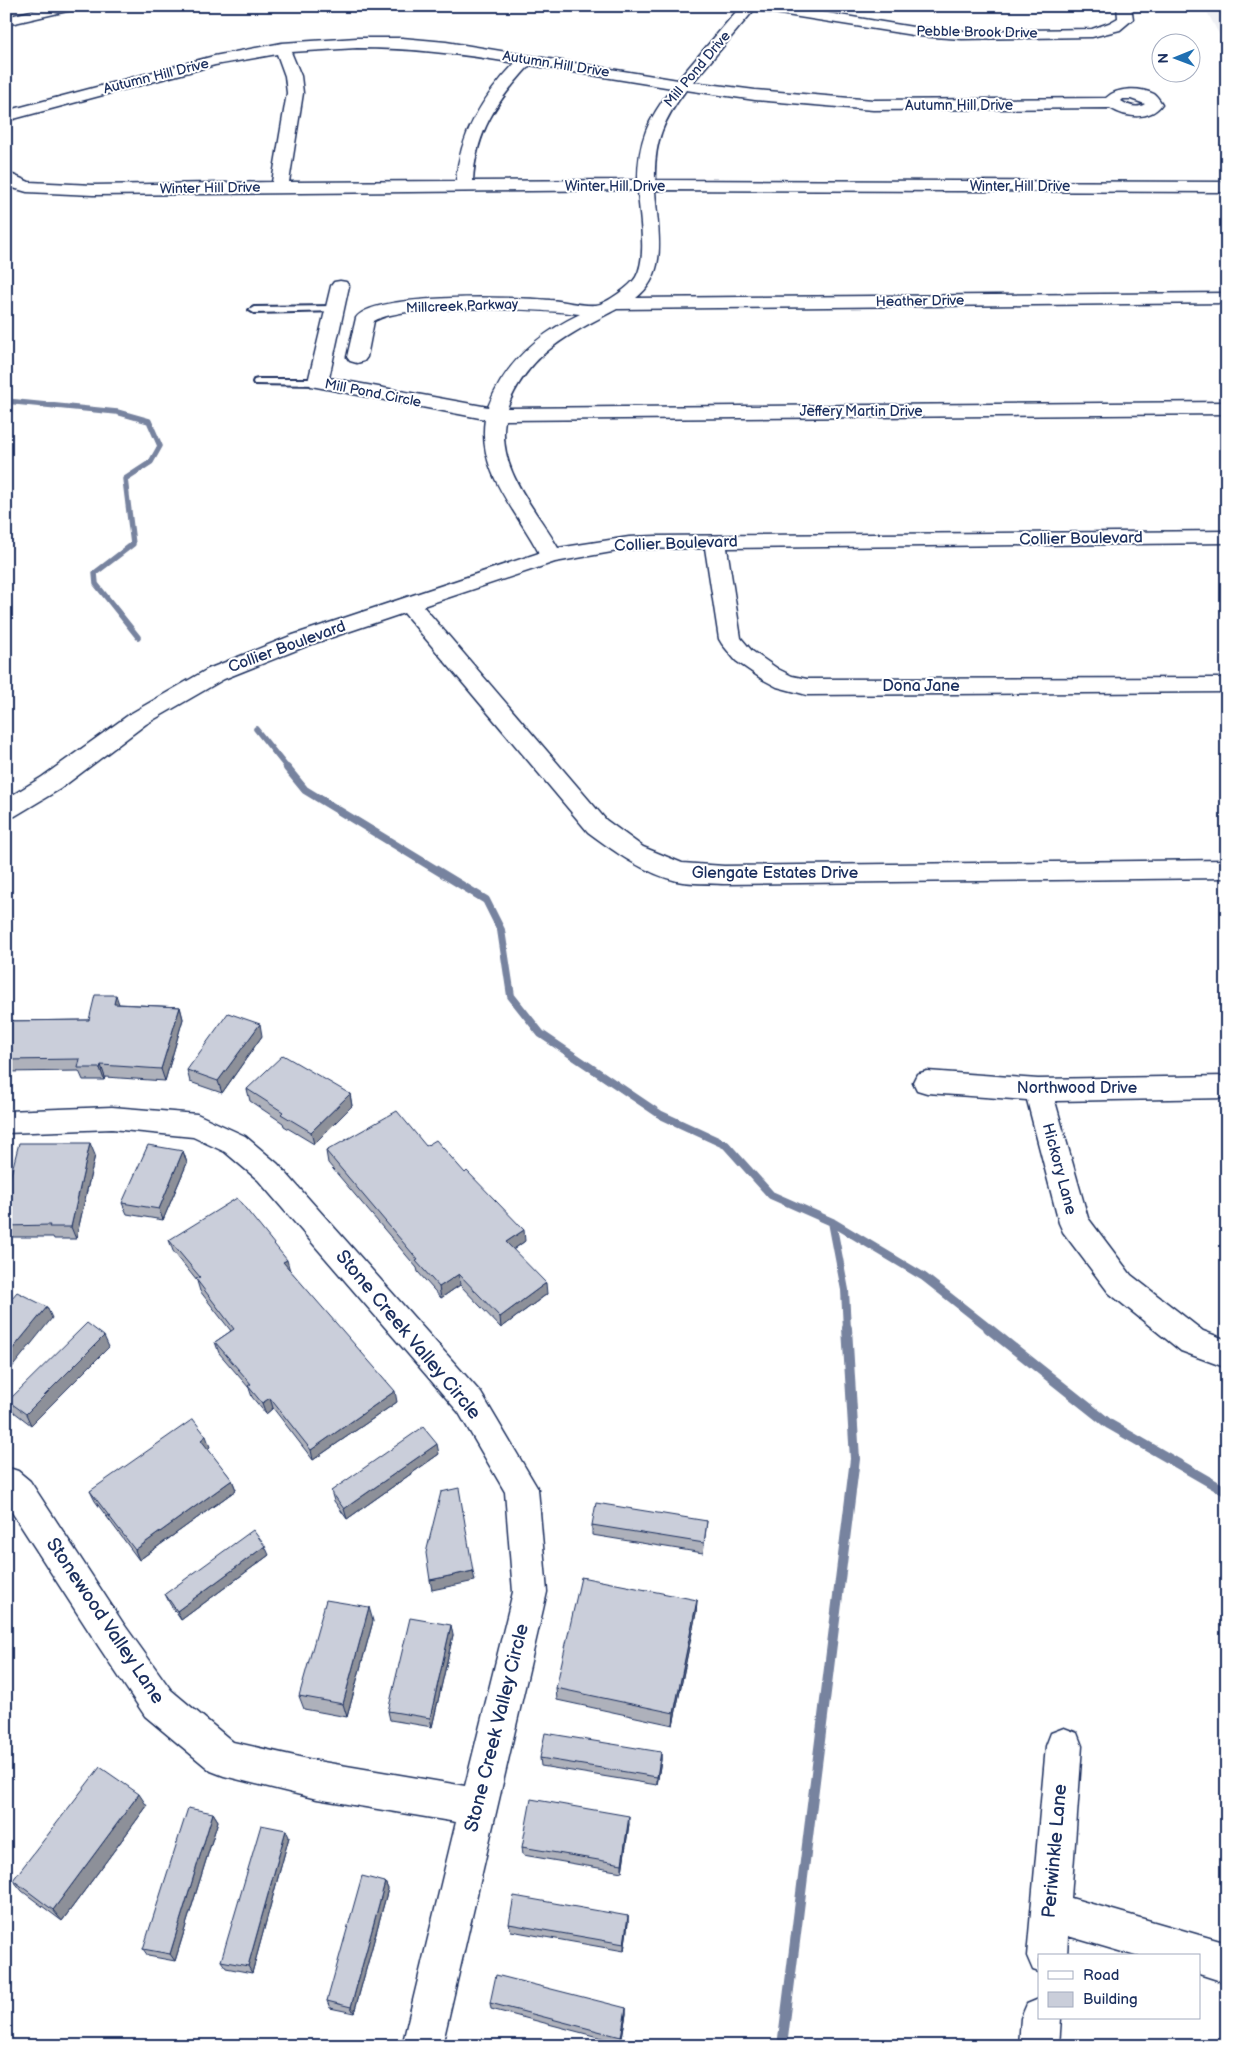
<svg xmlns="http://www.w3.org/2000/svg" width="1233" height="2052" font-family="'Balsamiq Sans',sans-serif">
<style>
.built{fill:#eff0f4}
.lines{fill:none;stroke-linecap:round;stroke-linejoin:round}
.stream-far2{stroke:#77839f;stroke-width:5.5}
.stream-far1{stroke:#77839f;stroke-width:8}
.stream{stroke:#77839f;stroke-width:10}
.service-casing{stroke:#1b2f5e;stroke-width:4}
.minor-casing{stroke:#1b2f5e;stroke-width:3}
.service{fill:#fff;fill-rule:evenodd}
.minor{fill:#fff;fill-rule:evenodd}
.wall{fill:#aeb1bb;stroke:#1b2f5e}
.shaded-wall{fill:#8d9099;stroke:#1b2f5e}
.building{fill:#caceda;stroke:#1b2f5e}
.labels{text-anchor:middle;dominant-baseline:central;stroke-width:4;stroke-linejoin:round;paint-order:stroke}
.far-street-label{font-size:14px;fill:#1b2f5e;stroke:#fff}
.street-label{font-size:16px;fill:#1b2f5e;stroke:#fff}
.near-street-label{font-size:19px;fill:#1b2f5e;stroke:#fff}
</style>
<rect width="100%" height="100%" fill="#fff"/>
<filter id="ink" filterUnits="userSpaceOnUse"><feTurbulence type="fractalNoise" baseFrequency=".02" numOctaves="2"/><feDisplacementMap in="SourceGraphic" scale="10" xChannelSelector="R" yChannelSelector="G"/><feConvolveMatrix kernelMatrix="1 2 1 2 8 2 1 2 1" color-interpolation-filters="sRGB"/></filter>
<g filter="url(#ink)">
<path class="built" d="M1204,6h23v43z"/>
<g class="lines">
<path class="stream-far2" d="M6,401l111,11 32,9 11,25 -9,16 -26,17 8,65 -38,29 1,11 42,53
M256,729l32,40"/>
<path class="stream-far1" d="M287,768l18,22 181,110 15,30 10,66 30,38 120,81 65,30 45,50 61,27 92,55 66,52
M832,1222l13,68 2,39"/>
<path class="stream" d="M988,1328l121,96 118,68
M782,2046l73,-587 -8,-131"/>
<g class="service-casing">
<path id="service" d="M335,306l5,3 -1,2 -85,2 -5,-3 5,-3z
M258,379h60l5,3 -5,3 -64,-1 -1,-2 1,-2z"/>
</g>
<g class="minor-casing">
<path id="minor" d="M51,6h27l-2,3 -70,16v-8z
M741,6h44l134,22 43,3 130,-2 17,-6 9,-5 -1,-12h14l2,13 -13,11 -28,7 -130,2 -43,-3 -165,-26 -61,72 62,8 118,10 233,-2c11,-11 34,-11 48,-4 3,2 6,7 8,10 -12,17 -36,14 -52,4l-237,2 -118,-10 -69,-10c-23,30 -32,52 -31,90l572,2v10l-572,-2c2,38 15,82 -19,108l591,-5v10l-610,6c-49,26 -89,44 -110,99l720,-6v12l-722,6c-8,51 30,87 53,128l71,-11 27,-1 571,-5v12l-500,5 14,90 11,13 26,18 14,7 15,3 420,-1v14l-420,3 -30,-8 -15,-8 -26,-18 -14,-17 -3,-5 -14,-91 -76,1 -74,13 -132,44 183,214 37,27 39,16 42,3 503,-6v18l-503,6c-15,-1 -32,0 -47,-3 -33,-8 -62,-29 -89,-49l-184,-219 -95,32 -85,34 -78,45 -86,65 -45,27 -9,2v-19l36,-22 88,-63 78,-45 85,-34 246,-82c-23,-44 -62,-81 -54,-134l-174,-33 -3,-4 23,-96 3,-4 6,-1 6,1 3,4 -20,92 159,29c17,-44 50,-73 92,-93 -42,-5 -173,-12 -206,7l-7,36 -3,4 -7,2 -7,-2 -3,-4 9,-39c17,-26 161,-21 194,-18 15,1 31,6 46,5 10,-1 35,-19 40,-28 12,-21 3,-62 2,-87l-545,5 -66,-3 -21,-6v-14l23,10 64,3 179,-3 15,-89 -2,-17 -8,-22 -62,11 -209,56v-10l208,-55 68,-13 75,-5h45l44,4 232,38zM357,48c54,0 105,6 158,15 -32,34 -55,70 -59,118l-167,1 14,-89 -2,-17 -10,-24zM530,65l142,23c-24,31 -34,53 -34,92l-165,1c3,-50 24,-80 57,-116zM1123,99h8l14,5c-8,5 -16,2 -24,-3z
M927,1071l111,8 189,-3v22l-172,3 33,117 43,57 72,56 24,9v28l-46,-17 -72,-58 -46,-61 -4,-9 -32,-123 -100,-7 -10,-3 -4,-8 4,-8z
M112,1107l85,7 48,22 33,28 203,229 57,96 9,103 -105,454h-40l54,-224 -139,-23 -93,-23 -13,-5 -66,-55 -46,-69 -93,-144v-36l12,4 12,10 93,142 48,67 62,52 84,19 148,25 48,-194 -8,-100 -46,-79 -201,-233 -33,-28 -32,-15 -81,-8 -106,4v-22z
M1064,1728l13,5 5,13 -11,152 156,45v40l-28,-9v-18h-63l-68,-20 -1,20h-28v16l-6,-2 -6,-14 19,-210 5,-13z
M1039,1999v19h22l-2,28h-40l2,-28 6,-14z"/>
</g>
<use href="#service" class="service"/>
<use href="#minor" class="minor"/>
</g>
<path class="wall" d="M119,1004l61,3 3,12 -18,62 -60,-4 -1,3h-21l-4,-9 -73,1v-51l83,-1z
M262,1036l-40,57 -32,-11 -3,-12z
M247,1089l103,5 2,12 -38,38 -30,-18 -1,-3 -33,-22z
M426,1146l99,95 -12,9 34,44 -46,34 -41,-43 -19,13 -23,-26 -1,-4 -89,-105 -2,-12z
M183,1151l4,12 -24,57 -36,-6 -5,-11z
M95,1155l-19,84h-22l-1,-2h-47v-43z
M169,1240l120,29 108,133 -84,58 -40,-52 -7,6 -14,-17 -3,-9 -30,-35 -4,-11 16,-11 -31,-40 -3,-10 -24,-30z
M109,1347l-78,78 -17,-13 -6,-11z
M210,1447l-3,2 25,31 4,10 -97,70 -44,-59 -5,-10z
M439,1454l-92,65 -13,-18 -3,-10z
M707,1521l-4,32 -111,-18v-10z
M269,1555l-88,65 -11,-16 -5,-10z
M697,1600l-1,13 -23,112 -116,-25 -1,-12z
M373,1621l-26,96 -43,-8 -5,-13z
M453,1635l-21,92 -42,-7 -2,-9z
M661,1752v8l-4,25 -116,-19 -1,-8z
M147,1806l-85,115 -40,-30 -9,-11z
M213,1813l5,8 -43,140 -27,-5 -5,-7z
M629,1824l-7,48 -99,-17 -1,-8z
M289,1837l-37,136 -26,-5 -5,-7z
M385,1882l3,7 -34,124 -24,-5 -3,-7z
M628,1916v7l-4,28 -113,-20 -2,-7z
M490,2003l136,5v6l-5,29 -130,-34z"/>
<path class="shaded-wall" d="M116,995l4,12 -6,-3z
M6,1001l3,7 -3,10z
M180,1007l3,12 -18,62 -4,-12z
M260,1024l2,12 -40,57 -4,-12z
M101,1065l4,12 -1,3 -4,-12z
M350,1094l2,12 -38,38 -3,-12z
M90,1143l5,12 -19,84 -5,-12z
M183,1151l4,12 -24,57 -4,-11z
M524,1230l1,11 -18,13 -1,-12z
M287,1260l3,11 -7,-9z
M459,1274l1,11 -19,13 -2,-11z
M546,1283l1,11 -46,34 -1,-11z
M47,1307l5,11 -46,57v-18z
M104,1336l5,11 -78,78 -5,-11z
M395,1391l2,11 -84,58 -2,-10z
M270,1398l3,10 -7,6 -4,-11z
M206,1436l4,11 -5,4 -4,-11z
M437,1444l2,10 -92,65 -3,-10z
M232,1480l4,10 -97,70 -4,-10z
M265,1546l4,9 -88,65 -4,-9z
M473,1571l2,10 -43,9 -2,-10z
M697,1600l-1,13 -23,112 1,-12z
M369,1607l4,14 -26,96 -4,-13z
M451,1625l2,10 -21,92 -2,-9z
M661,1752v8l-4,25v-8z
M139,1794l8,12 -85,115 -9,-11z
M213,1813l5,8 -43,140 -5,-7z
M629,1816v8l-7,48v-8z
M286,1830l3,7 -37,136 -4,-7z
M385,1882l3,7 -34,124 -3,-6z
M628,1916v7l-4,28v-7z
M626,2008v6l-5,29v-6z"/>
<path class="building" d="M95,995h21l-2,9 66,3 -19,62 -60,-4 -1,3h-22l2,-9 -74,1v-39l83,-1z
M228,1013l32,11 -42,57 -31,-11z
M283,1055l67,39 -39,38 -30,-18 2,-2 -36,-23z
M397,1111l29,35 10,-6 29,33 2,-2 57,59 -18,12 40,41 -46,34 -41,-43 -20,13 -23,-26 2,-1 -92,-109z
M19,1143h71l-19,84h-22l1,-2 -44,1v-32z
M148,1145l35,6 -24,58 -37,-6z
M237,1198l50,62 -4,2 112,129 -84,59 -41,-52 -8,5 -14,-17 3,-2 -36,-42 19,-13 -38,-50 4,-2 -31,-37z
M17,1292l30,15 -41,50v-52z
M87,1323l17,13 -78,78 -18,-13z
M193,1419l13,17 -5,4 31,40 -97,70 -45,-59z
M423,1427l14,17 -93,65 -13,-18z
M459,1488l14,83 -43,9 -4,-27 15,-61z
M596,1503l111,18 -3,22 -112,-18z
M253,1530l12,16 -88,65 -12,-17z
M581,1577l116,23 -23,113 -118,-25z
M326,1600l43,7 -26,97 -44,-8z
M410,1618l41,7 -21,93 -42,-7z
M545,1733l116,19 -4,25 -117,-19z
M100,1767l39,27 -86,116 -40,-30z
M531,1799l98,17 -7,48 -100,-17z
M188,1808l25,5 -43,141 -27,-5z
M261,1825l25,5 -38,136 -27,-5z
M362,1876l23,6 -34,125 -24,-6z
M514,1896l114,20 -4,28 -115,-20z
M496,1975l130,33 -5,29 -131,-34z"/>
</g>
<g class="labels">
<g class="far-street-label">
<text transform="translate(977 32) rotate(1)">Pebble Brook Drive</text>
<text transform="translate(556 64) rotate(9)">Autumn Hill Drive</text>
<text transform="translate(697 69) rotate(-50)">Mill Pond Drive</text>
<text transform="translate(156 76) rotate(-14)">Autumn Hill Drive</text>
<text x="959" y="105">Autumn Hill Drive</text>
<text x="615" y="186">Winter Hill Drive</text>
<text x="1020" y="186">Winter Hill Drive</text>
<text transform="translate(210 188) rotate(-1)">Winter Hill Drive</text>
<text transform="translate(920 301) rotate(-1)">Heather Drive</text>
<text transform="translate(462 306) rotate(-2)">Millcreek Parkway</text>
<text transform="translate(373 393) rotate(11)">Mill Pond Circle</text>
<text x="861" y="411">Jeffery Martin Drive</text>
</g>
<g class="street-label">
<text transform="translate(1081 539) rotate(-1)">Collier Boulevard</text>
<text transform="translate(676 544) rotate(-2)">Collier Boulevard</text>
<text transform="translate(287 647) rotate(-20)">Collier Boulevard</text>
<text x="921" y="686">Dona Jane</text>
<text x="775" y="873">Glengate Estates Drive</text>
<text x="1077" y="1088">Northwood Drive</text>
<text transform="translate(1059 1169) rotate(75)">Hickory Lane</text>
</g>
<g class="near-street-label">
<text transform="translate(408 1335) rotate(50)">Stone Creek Valley Circle</text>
<text transform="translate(105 1621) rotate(56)">Stonewood Valley Lane</text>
<text transform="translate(497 1728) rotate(-76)">Stone Creek Valley Circle</text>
<text transform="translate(1055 1851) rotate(-85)">Periwinkle Lane</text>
</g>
</g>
<rect width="1233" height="2052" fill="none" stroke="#fff" stroke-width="25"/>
<rect x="12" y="12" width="1208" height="2027" fill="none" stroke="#1b2f5e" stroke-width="2" filter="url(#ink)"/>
<rect x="1038" y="1954" width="162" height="65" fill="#ffffff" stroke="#a4acbf"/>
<rect x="1048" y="1971" width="25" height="8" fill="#ffffff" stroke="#a4acbf"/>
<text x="1083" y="1980" font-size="15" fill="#1b2f5e">Road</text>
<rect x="1048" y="1992" width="25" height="15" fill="#caceda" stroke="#a4acbf"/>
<text x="1083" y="2004" font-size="15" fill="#1b2f5e">Building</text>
<g transform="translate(1176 58) rotate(269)"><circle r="24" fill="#ffffff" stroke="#a4acbf"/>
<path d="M0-4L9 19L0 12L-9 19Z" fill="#1f6fb2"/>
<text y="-8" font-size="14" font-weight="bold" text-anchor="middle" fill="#1b2f5e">N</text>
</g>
</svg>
